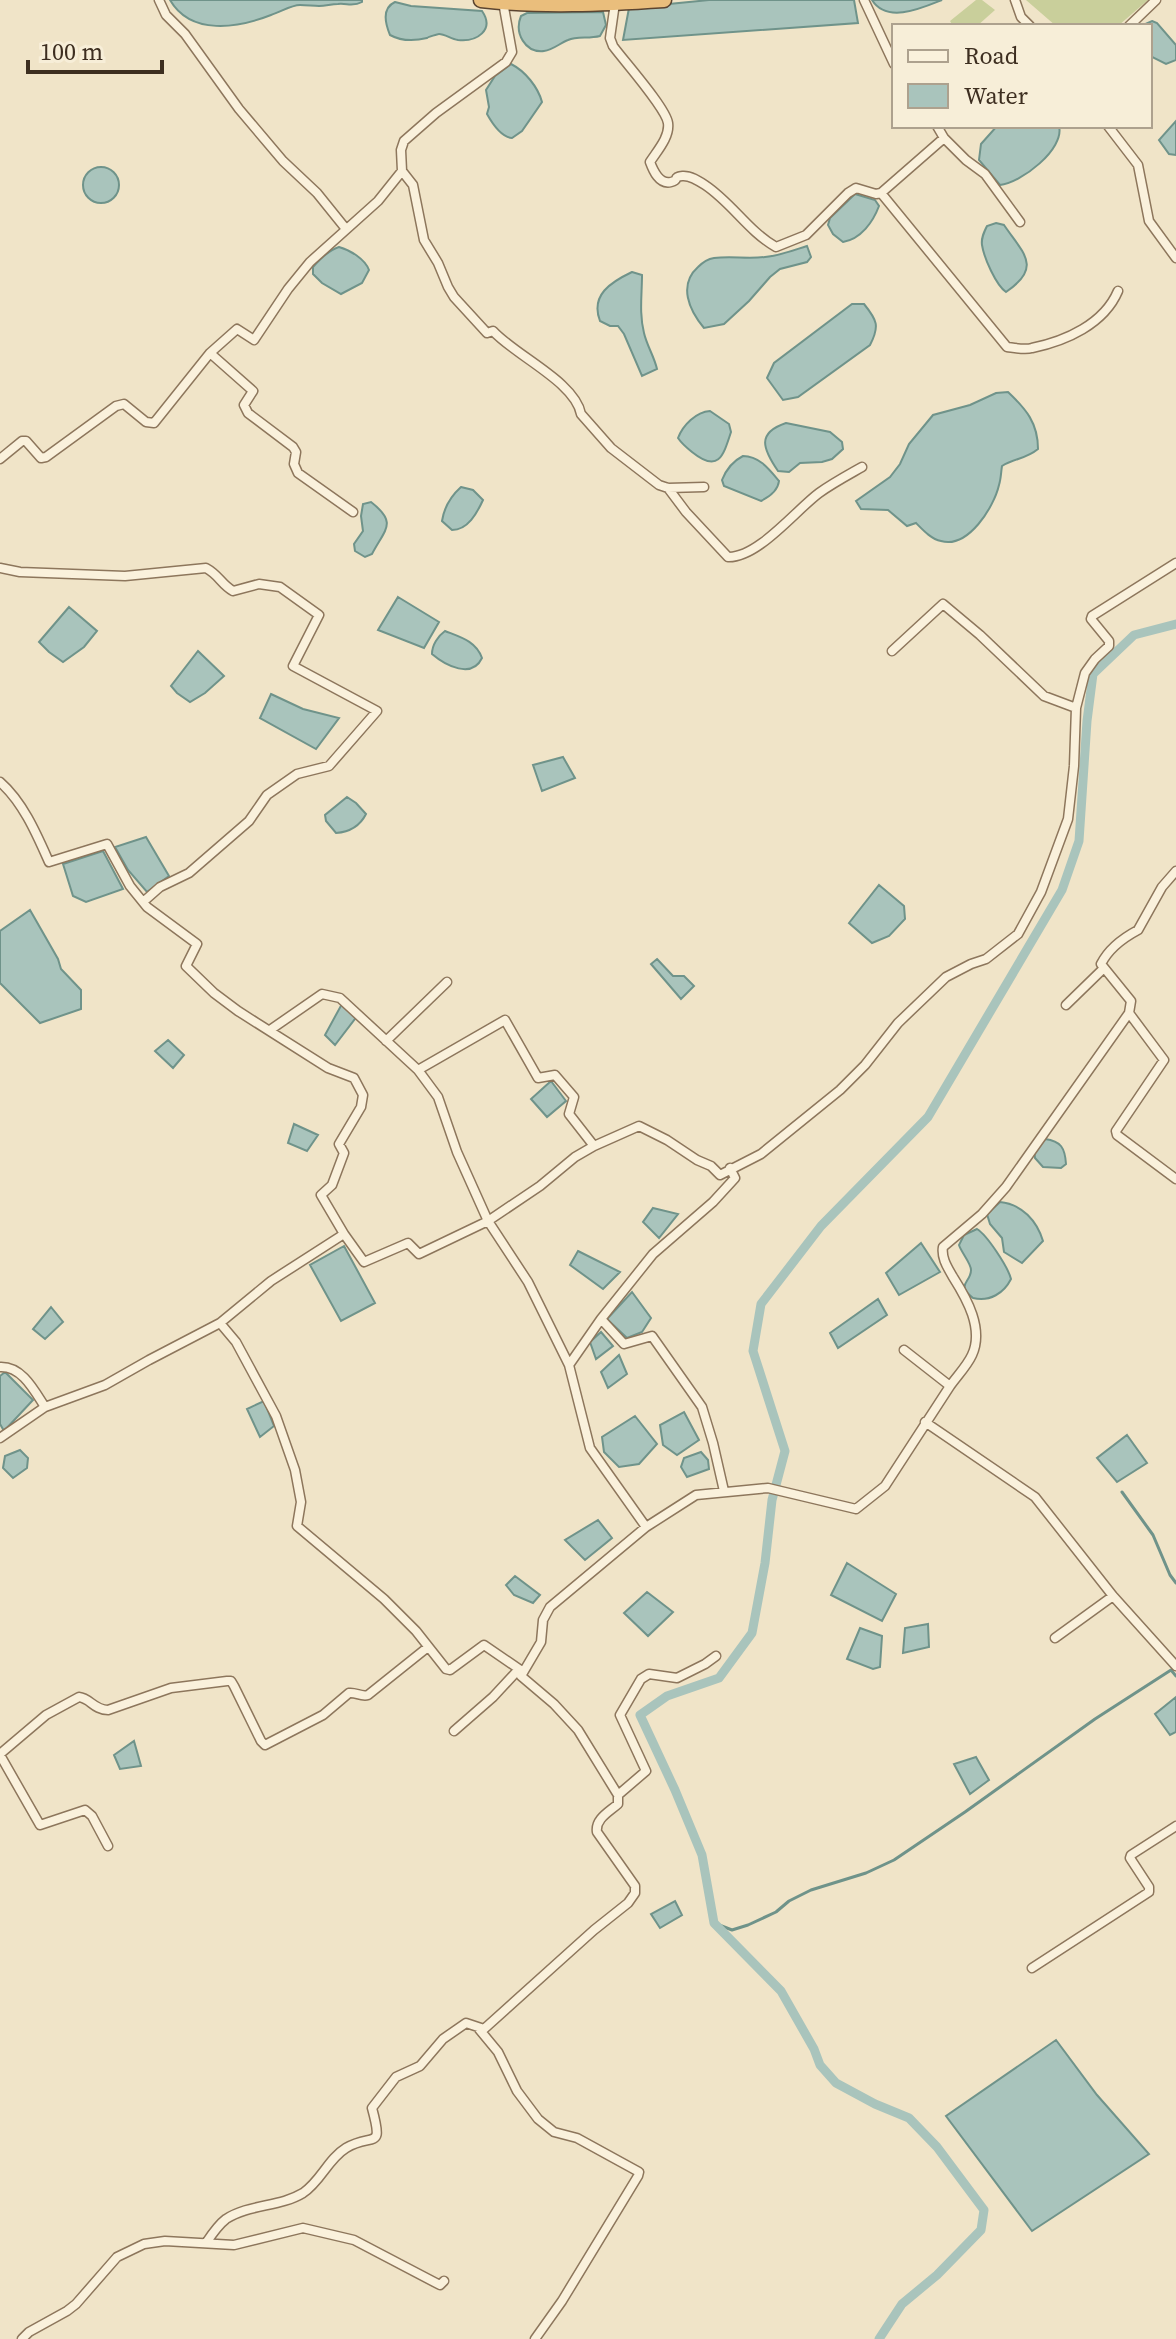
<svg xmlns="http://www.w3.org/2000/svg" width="1176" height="2339" font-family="'Source Serif 4',serif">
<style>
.green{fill:#c9cf9b}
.water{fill:#a9c4bc;stroke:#6f938a;stroke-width:2}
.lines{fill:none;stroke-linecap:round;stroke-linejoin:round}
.stream{stroke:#6f938a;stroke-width:3}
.canal{stroke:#a9c4bc;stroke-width:9}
.minor-casing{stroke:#8d765c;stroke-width:11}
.trunk-casing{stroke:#5b4430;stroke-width:17}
.minor{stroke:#faf1dc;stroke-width:8}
.trunk{stroke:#eabe7c;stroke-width:14}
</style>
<rect width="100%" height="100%" fill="#f0e4c8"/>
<path class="green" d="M976,0h6l13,10 -18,16h-24l-3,-5z
M1026,0h122l-30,26h-62z"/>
<path class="water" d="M170,0h192v2c-9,5 -15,1 -24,2 -7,0 -12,2 -19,2 -6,0 -12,-1 -19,-1 -9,0 -19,7 -29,10 -33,13 -80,21 -101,-15z
M709,0h145l4,23 -235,17 6,-32z
M872,0h70c-20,8 -55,24 -70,0z
M395,2l16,4 71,5c13,19 -5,31 -24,29 -7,-1 -13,-6 -19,-6 -1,0 -11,3 -12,4 -12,3 -26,3 -37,-3 -5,-12 -8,-27 5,-33z
M603,12l3,13 -6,11c-11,3 -23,0 -32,4 -8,3 -15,10 -24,11 -19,2 -30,-18 -23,-35l6,-3z
M1152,21l5,2 19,22v15l-10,4 -16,-8v-30h-9z
M511,64c14,7 27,23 31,38l-20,29 -10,7c-11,-1 -20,-15 -25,-24l2,-7 -3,-17 9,-14z
M1176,121v34l-7,-1 -10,-14z
M997,126h62c6,23 -38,57 -59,59l-21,-25 2,-16z
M83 185a18 18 0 1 1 36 0a18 18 0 1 1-36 0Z
M855,194l20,6 4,6c-6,16 -18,33 -36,36l-10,-8 -5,-9 2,-7z
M996,223l8,2c19,28 39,42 2,67 -10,-7 -22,-34 -24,-47 -1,-7 2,-13 5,-19z
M807,246l4,11 -4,5 -27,7 -10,8 -21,24 -25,23 -20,4c-15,-18 -26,-43 -6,-61 5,-5 10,-8 16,-9 17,-2 34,1 51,-1 14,-1 29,-7 42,-11z
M339,247c11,3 26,12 30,23l-7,13 -21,11 -19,-11 -9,-9v-7c7,-8 16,-17 26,-20z
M632,272l10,3c0,20 -3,38 2,58 3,13 10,23 13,36l-15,7 -18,-42 -6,-8h-8l-10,-5c-10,-26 11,-39 32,-49z
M852,304h12c13,16 16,22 6,41l-72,52 -15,3 -16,-22 7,-15z
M1008,392c18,17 30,31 30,57 -12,10 -23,9 -36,17 -1,6 -1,13 -3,19 -5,22 -31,64 -58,56 -10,-2 -18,-11 -25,-18l-9,3 -19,-16 -27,-1 -5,-8 34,-24 10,-13 9,-20 24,-29 37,-10 26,-12z
M710,411l19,13 2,8c-8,25 -13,41 -39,20 -5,-4 -10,-8 -14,-14 5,-13 18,-26 32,-27z
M786,423l44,9 12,10 1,7 -11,10 -10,3 -22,1 -11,9 -11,-1c-15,-22 -22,-38 8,-48z
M743,456c16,0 26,13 36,25 -1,9 -10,16 -18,20l-37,-15 -2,-6c4,-10 11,-19 21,-24z
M461,487l12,3 10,10c-6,13 -15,30 -31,30l-10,-9c2,-13 9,-25 19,-34z
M371,502c27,21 14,27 1,52l-7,3 -10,-6 -1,-7 9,-13 -2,-15 2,-12z
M398,597l41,25 -15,26 -46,-18z
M69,607l28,24 -13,16 -21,15 -14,-10 -10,-10z
M445,631c15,6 31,10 37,27 -10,21 -36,8 -50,-4 0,-9 6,-18 13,-23z
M198,651l26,25 -19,17 -15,9 -13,-9 -6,-7z
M271,694l32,15 36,9 -23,31 -56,-31z
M563,757l12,21 -33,13 -9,-26z
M347,797l9,6 10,11c-6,12 -17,18 -30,19l-10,-12 -1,-6z
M146,837l23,39 -22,16 -19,-22 -13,-23z
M103,851l20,38 -37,13 -13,-6 -10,-32z
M879,885l25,21 1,13 -16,17 -17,7 -23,-20z
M30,910l28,49 3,10 20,21v19l-41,14 -40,-40v-52z
M657,959l16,17h11l10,10 -13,13 -30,-35z
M343,1002l15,13 -23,30 -10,-10z
M168,1040l16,15 -11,13 -18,-17z
M551,1081l15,20 -19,16 -16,-18z
M294,1124l24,11 -11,16 -19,-8z
M1045,1139c16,2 20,9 21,25l-5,4 -18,-1 -8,-9 -1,-9z
M1000,1202c22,2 37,19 43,39l-21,22 -18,-11 -2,-14 -12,-14 -3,-10z
M653,1208l25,6 -19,24 -16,-16z
M977,1229c10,6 31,38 34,50 -7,14 -21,23 -38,19 -18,-14 -2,-15 -2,-28 0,-7 -10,-18 -12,-25l5,-10z
M921,1243l19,29 -41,23 -13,-22z
M344,1246l31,57 -34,18 -31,-56z
M578,1251l42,21 -17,17 -33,-24z
M632,1292l19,26 -9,14 -15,6 -20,-19z
M878,1299l9,16 -49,33 -8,-15z
M51,1307l12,15 -18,17 -12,-10z
M601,1332l12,14 -17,13 -6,-17z
M619,1355l8,19 -19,14 -7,-16z
M5,1372l28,28 -29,31 -4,-7v-48z
M264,1401l10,25 -14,11 -13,-28z
M684,1412l15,28 -22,15 -14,-10 -3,-20z
M635,1416l22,28 -18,20 -20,3 -15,-15 -2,-15z
M1127,1435l20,28 -30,19 -20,-24z
M20,1450l8,8 -1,10 -14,10 -10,-10 2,-12z
M701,1452l7,8 1,9 -22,8 -6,-10 3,-9z
M598,1520l14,18 -27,22 -20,-20z
M847,1563l49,31 -14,27 -51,-26z
M515,1576l25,19 -7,8 -19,-8 -8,-10z
M647,1592l26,20 -25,24 -24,-23z
M928,1624l1,23 -26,6 2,-25z
M860,1628l22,8 -2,31 -7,2 -26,-10z
M1176,1697v35l-6,3 -15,-21z
M134,1741l7,25 -21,3 -6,-14z
M976,1757l13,23 -19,14 -16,-30z
M675,1901l7,14 -22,13 -9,-14z
M1056,2040l41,55 52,59 -117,77 -86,-115z"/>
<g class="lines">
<path class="stream" d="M1122,1492l31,43 17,40 6,8
M714,1923l18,7 16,-5 28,-13 13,-11 22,-11 55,-17 28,-13 71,-48 130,-93 76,-49 5,6"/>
<path class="canal" d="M879,2339l23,-35 35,-29 44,-45 3,-20 -47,-63 -28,-29 -34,-14 -39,-21 -16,-18 -6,-16 -33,-58 -67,-68 -12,-68 -27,-65 -35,-75 27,-19 52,-18 33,-45 13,-70 7,-63 13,-49 -32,-100 8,-47 60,-78 107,-109 134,-227 17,-49 8,-120 6,-47 41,-39 42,-11"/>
<g class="minor-casing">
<path id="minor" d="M159,0l7,15 19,19 54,75 44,52 34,32 29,36
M864,0l30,64
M1015,0l6,17 9,9
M615,3l-5,35 3,8c11,15 53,62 55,77 2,14 -11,28 -18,39 3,8 9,23 21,20 9,-2 1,-5 11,-6 8,-1 17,5 23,9 27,18 43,46 71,62l30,-12 42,-42 8,-5 20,6 5,-1 63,-55
M1129,26l27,-26
M937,126l7,12 22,22 19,14 35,48
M1108,126l30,39 11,56 27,37
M402,171l11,14 11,55 14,23 10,24 6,10 33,36 6,-2c23,25 82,51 88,83l30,34 48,37 9,3 36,-1
M881,193l126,154c8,1 18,3 25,1 34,-7 72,-24 86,-57
M210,353l43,38 -9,14 4,8 45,34 3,5 -2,12 4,9 55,39
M0,459l22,-18h4l15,17 5,-1 70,-51 8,-2 22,18 8,1 56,-70 27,-24 17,11 34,-51 22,-27 68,-61 24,-30 -1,-21 3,-9 32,-28 70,-51 6,-10 -9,-50
M668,488l18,24 42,45c30,1 68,-47 91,-64 14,-10 29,-18 43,-26
M0,568l20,4 105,4 81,-8c13,7 15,16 27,23l26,-7 21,3 39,28 -26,51 84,45 -48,55 -32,8 -30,21 -18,26 -60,52 -29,14 -17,15
M892,651l51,-47 37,31 64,61 32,12
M0,782c23,20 37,53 49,80l58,-18 23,42 17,21 50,37 -11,22 28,27 24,18 90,57 26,10 9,17 -2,12 -22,37 5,9 -12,32 -11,10 23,39
M1066,1005l37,-36
M1129,1013l35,47 -48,71 1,4 59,44
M270,1030l52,-36 18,4 78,72 87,-50 33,58 17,-3 19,22 -5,17 25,32
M386,1041l61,-59
M418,1070l20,27 19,55 31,69 40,61 41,83 32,-46 23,25 28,-8 50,71 11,36 11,48
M601,1319l52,-65 60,-52 22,-24 -5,-10
M220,1323l16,19 40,74 19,54 6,32 -4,24 87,73 32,32 30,38 4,1 34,-25 38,26
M904,1350l46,36c7,-10 17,-20 22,-31 12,-26 -5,-56 -19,-78 -5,-9 -12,-19 -10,-30l39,-33 24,-27 123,-174 2,-12 -30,-37c8,-16 22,-26 37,-34l24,-43 14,-16
M569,1365l21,83 56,79
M0,1367c22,-1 34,23 45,40l-45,31
M45,1407l60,-22 44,-25 71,-37 51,-42 73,-47 20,28 44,-19 11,11 69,-33 52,-35 35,-29 19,-11 45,-20 28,14 30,20 14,6 9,9 41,-21 79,-64 25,-25 33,-42 48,-46 25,-13 15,-5 32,-25 23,-42 27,-73 6,-53 2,-58 9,-35 10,-14 14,-13v-5l-18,-22 1,-3 84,-53
M925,1422l110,75 78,99 63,70
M1055,1638l58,-42
M716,1656l-11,8 -28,14 -28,-4 -8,5 -21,36 26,56 -28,24 -40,-65 -24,-26 -33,-28 20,-34 2,-22 7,-13 96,-80 50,-32 72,-7 88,21 29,-23 65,-100
M454,1731l39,-34 26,-28
M0,1754l46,-39 33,-18c11,1 15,13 29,13l63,-22 56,-7h4l3,5 27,55 4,4 58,-30 26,-22c7,-1 12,4 19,2l60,-48
M0,1755l40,70 45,-15 7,6 16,30
M1032,1968l117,-76v-5l-19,-29 1,-3 45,-29
M479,2029l19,23 19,39 21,28 16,13 23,6 62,34 -1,4 -76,125 -27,38
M206,2243c6,-9 12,-18 20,-24 23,-15 54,-12 77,-26 18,-12 25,-34 43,-45 27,-16 38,4 26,-40l24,-31 24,-11 23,-27 23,-16 18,6 110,-99 34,-27 7,-10v-7l-38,-54c-2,-13 12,-20 21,-28v-9
M22,2339l7,-7 38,-21 9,-7 41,-47 27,-13 21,-3 69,4 69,-17 51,12 86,45 4,-4"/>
</g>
<g class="trunk-casing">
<path id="trunk" d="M481,0c60,7 123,4 183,0"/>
</g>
<use href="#minor" class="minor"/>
<use href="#trunk" class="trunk"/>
</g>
<rect x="892" y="24" width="260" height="104" fill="#f7eed8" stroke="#ada18e" stroke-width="2"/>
<rect x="908" y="50" width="40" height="12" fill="#faf1dc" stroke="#ada18e" stroke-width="2"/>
<text x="964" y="64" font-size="24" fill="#3d2e20">Road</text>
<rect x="908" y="84" width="40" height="24" fill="#a9c4bc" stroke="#ada18e" stroke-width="2"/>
<text x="964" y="104" font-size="24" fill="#3d2e20">Water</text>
<path d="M28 60v12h134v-12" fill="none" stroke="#3d2e20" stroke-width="4"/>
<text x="40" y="60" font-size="24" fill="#3d2e20" stroke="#f7eed8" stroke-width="6" paint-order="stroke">100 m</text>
</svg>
